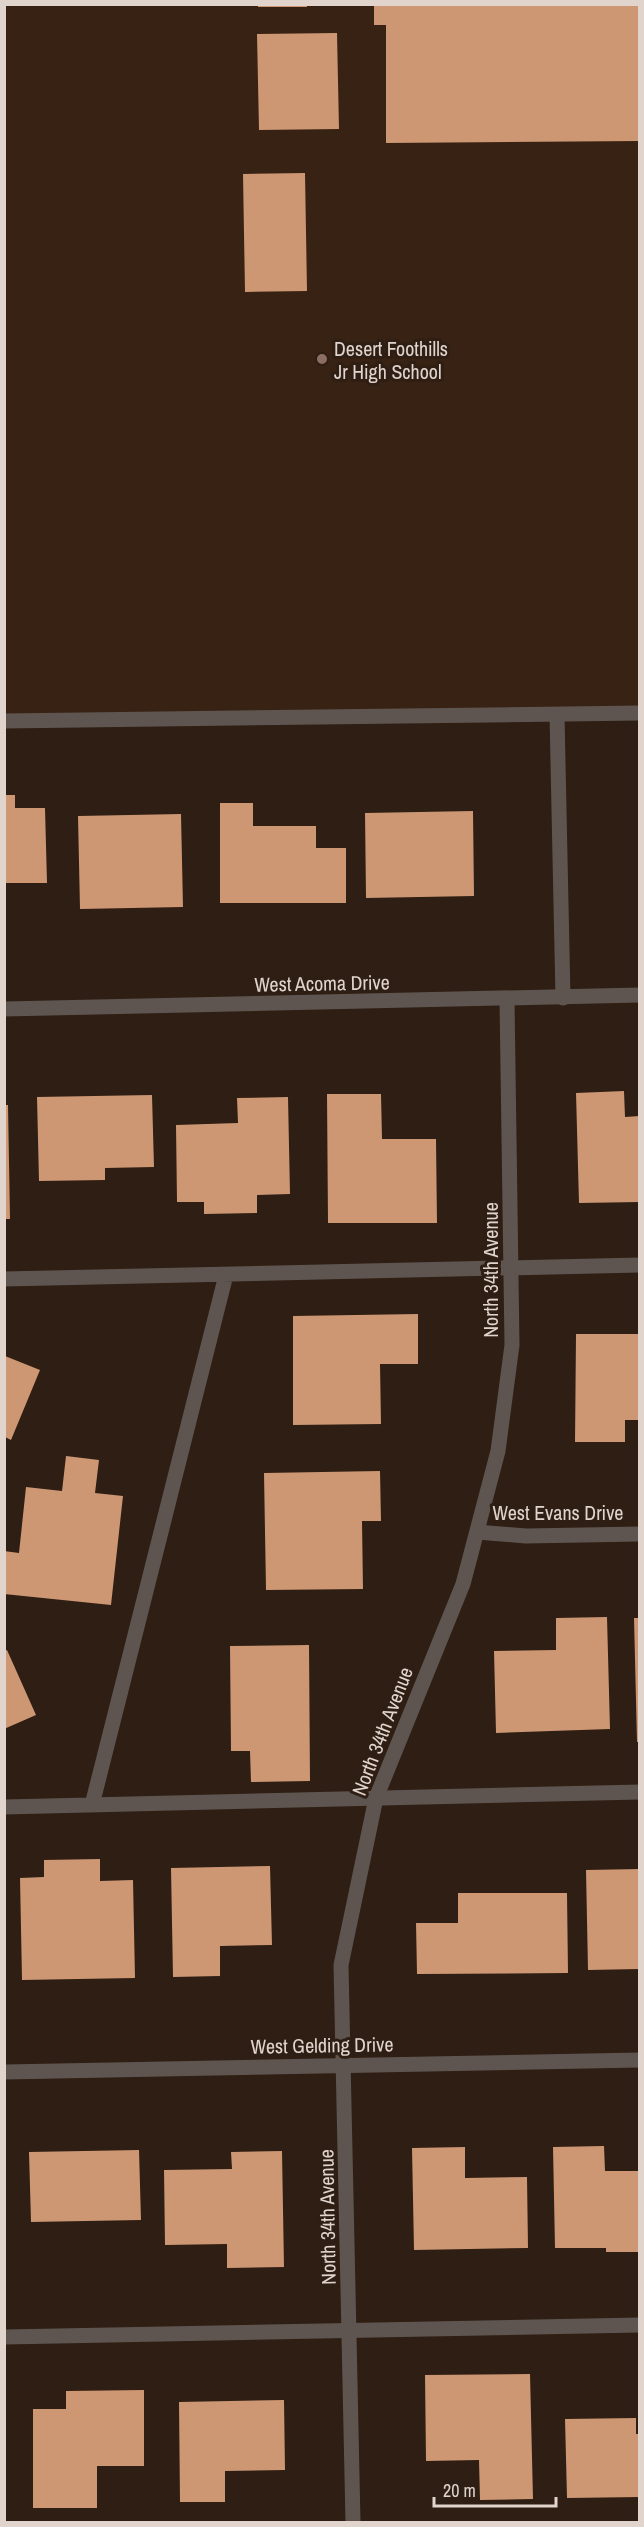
<svg xmlns="http://www.w3.org/2000/svg" width="644" height="2527" font-family="'Archivo Narrow',sans-serif">
<style>
.built{fill:#382213}
.building{fill:#cd9774}
.lines{fill:none;stroke-linecap:round;stroke-linejoin:round}
.service{stroke:#5e5550;stroke-width:15}
.minor{stroke:#5e5550;stroke-width:15}
.tertiary{stroke:#5e5550;stroke-width:15}
.education-dot{fill:#8d6e63;stroke:#2e1e13;stroke-width:2}
.labels{text-anchor:middle;dominant-baseline:central;stroke-width:6;stroke-linejoin:round;paint-order:stroke}
.poi-label{font-size:20px;fill:#e0d4cd;stroke:#2e1e13;text-anchor:start}
.street-label{font-size:20px;fill:#e0d4cd;stroke:#2e1e13}
</style>
<rect width="100%" height="100%" fill="#2e1e13"/>
<path class="built" d="M4,5h635v708l-634,8z"/>
<path class="building" d="M258,4h49v3h-49z
M374,4h266v137l-254,2v-118h-12z
M337,33l2,96 -80,1 -2,-96z
M305,173l2,118 -62,1 -2,-118z
M4,795h11v13h30l2,75h-43z
M220,803h33v23h63v22h30v55h-126z
M473,811l1,85 -108,2 -1,-85z
M181,814l2,93 -103,2 -2,-93z
M624,1091l1,26 15,-1v86l-61,1 -3,-110z
M327,1094h54l1,45h54l1,84h-109z
M152,1095l2,72 -49,1v12l-66,1 -2,-84z
M288,1097l2,97 -33,1v18l-53,1v-12h-27l-1,-77 62,-2 -1,-25z
M4,1105h4l2,114h-6z
M418,1314v50h-38l1,60 -88,1v-109z
M576,1334h64v86h-15v22h-50z
M5,1356l35,14 -29,70 -6,-3z
M66,1456l33,4 -4,33 28,3 -12,109 -107,-11v-43l15,2 7,-66 36,4z
M380,1471l1,50h-19l1,68 -97,1 -2,-117z
M607,1617l3,112 -114,4 -2,-82 62,-1v-32z
M634,1618h6v124h-3z
M309,1645l1,136 -59,1 -1,-31h-19l-1,-105z
M7,1650l29,65 -32,14v-78z
M100,1859v22l33,-1 2,98 -113,2 -2,-102 24,-1v-17z
M270,1866l2,79 -52,1v30l-47,1 -2,-109z
M640,1869v100l-52,1 -2,-100z
M458,1893h109l1,80 -151,1 -1,-51h42z
M604,2146l1,25h35v81h-34v-4h-51l-2,-101z
M465,2147v31l62,-1 1,71 -114,2 -2,-102z
M139,2150l2,70 -110,2 -2,-70z
M282,2151l2,116 -57,1v-24l-62,1 -1,-75 68,-1 -1,-17z
M530,2374l3,125 -53,1 -1,-40 -53,1 -1,-86z
M144,2390v76h-47v42h-64v-99h33v-18z
M284,2400l1,70 -60,1v31h-45l-1,-100z
M636,2418v16h4v63l-73,1 -2,-79z"/>
<g class="lines">
<path class="service" d="M557,715l6,283
M4,721l636,-8
M4,1279l636,-14
M92,1805l134,-530
M4,1807l636,-15
M4,2337l636,-12"/>
<path class="minor" d="M477,1532l49,4 114,-2
M4,2072l636,-12
M353,2522l-12,-557 35,-167 87,-214 35,-133 14,-106 -5,-345"/>
<path class="tertiary" d="M4,1009l636,-14"/>
</g>
<circle class="education-dot" cx="322" cy="359" r="6"/>
<g class="labels">
<g class="poi-label">
<text x="334" y="348">Desert Foothills<tspan x="334" dy="23">Jr High School</tspan></text>
</g>
<g class="street-label">
<text transform="translate(322 983) rotate(-1)">West Acoma Drive</text>
<text transform="translate(490 1270) rotate(-90)">North 34th Avenue</text>
<text x="558" y="1512">West Evans Drive</text>
<text transform="translate(382 1731) rotate(-69)">North 34th Avenue</text>
<text transform="translate(322 2045) rotate(-1)">West Gelding Drive</text>
<text transform="translate(327 2217) rotate(-91)">North 34th Avenue</text>
</g>
</g>
<rect width="644" height="2527" fill="none" stroke="#e0d4cd" stroke-width="12"/>
<path d="M434 2497v9h122v-9" fill="none" stroke="#e0d4cd" stroke-width="3"/>
<text x="443" y="2497" font-size="18" fill="#e0d4cd" stroke="#2e1e13" stroke-width="4.5" paint-order="stroke">20 m</text>
</svg>
